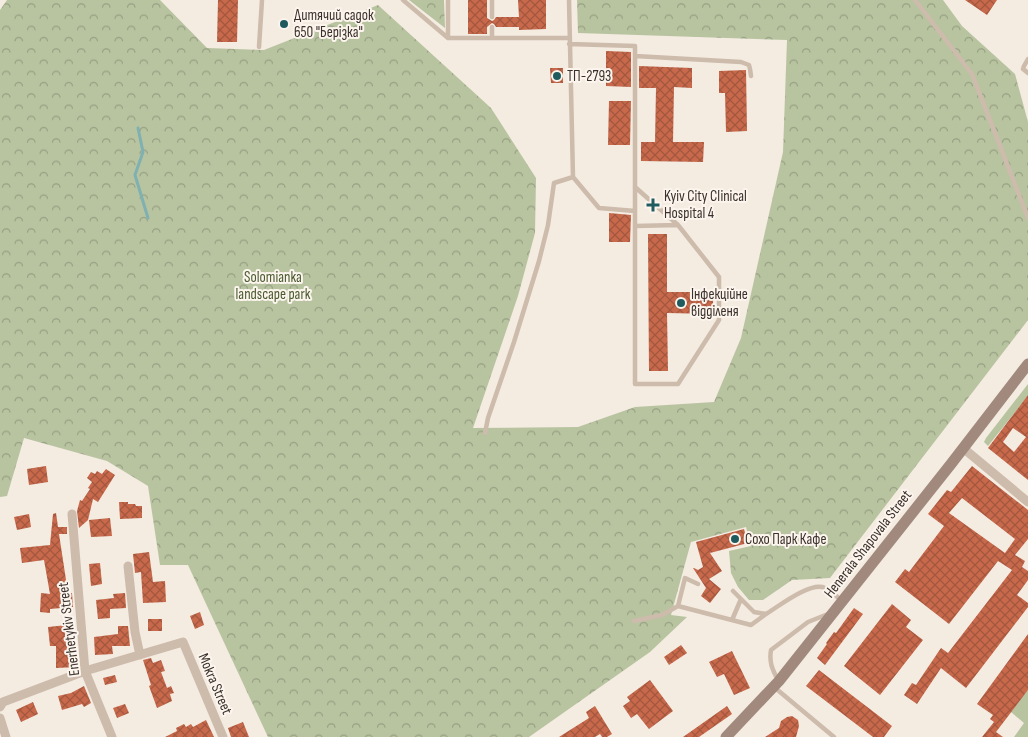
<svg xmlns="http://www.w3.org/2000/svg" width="1028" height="737" font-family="'Sofia Sans Condensed',sans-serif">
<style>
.grass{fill:#b8c4a0}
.park{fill:url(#park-crowns)}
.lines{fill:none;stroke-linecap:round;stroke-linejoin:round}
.stream{stroke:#7fb0b2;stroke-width:3}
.building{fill:url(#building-cross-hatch);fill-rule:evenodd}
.lane{stroke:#cdbbac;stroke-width:4.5}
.street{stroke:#cdbbac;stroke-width:9}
.secondary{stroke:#a18a7d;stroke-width:11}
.poi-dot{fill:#1f5a5e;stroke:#fbf5ee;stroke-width:2}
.labels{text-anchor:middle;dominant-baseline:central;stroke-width:4;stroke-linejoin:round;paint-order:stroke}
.poi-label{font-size:15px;fill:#3b302b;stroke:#fbf5ee;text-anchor:start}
.park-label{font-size:15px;fill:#4a5a2e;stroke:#fbf5ee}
.street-label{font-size:15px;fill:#3b302b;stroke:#fbf5ee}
</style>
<defs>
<pattern id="park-crowns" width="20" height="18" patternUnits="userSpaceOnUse" patternTransform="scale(1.25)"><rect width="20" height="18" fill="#b8c4a0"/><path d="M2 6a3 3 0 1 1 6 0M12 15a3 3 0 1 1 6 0" fill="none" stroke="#97a083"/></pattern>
<pattern id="building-cross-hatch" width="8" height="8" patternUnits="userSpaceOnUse" patternTransform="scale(1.25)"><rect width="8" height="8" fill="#c8694b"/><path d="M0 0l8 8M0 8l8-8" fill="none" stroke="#a4573f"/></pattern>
</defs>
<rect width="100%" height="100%" fill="#f4ebe1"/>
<path class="grass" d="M1028,384v12l-40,50 -4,-4 2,-4z
M1028,690v47h-14l10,-14 -13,-11z"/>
<path class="park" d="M7,0h153l47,48 57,2 114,-45 113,103 45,70 -1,55 -17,63 -45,132 105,-1 57,-20 79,-5 27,-64 42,-186 4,-112 -209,-7 -1,-33h366l19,26 53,48 13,48v198l-198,258 -38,2 -29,20h-14l-11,-13 -7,-14 -2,-22 22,-5 -5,-19 -55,15 -20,73 16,2 -37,35 -121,85h-261l-80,-172h-28l-12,-79 -41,-25 -83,-23 -17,58 -7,1v-487z
M409,0h35l1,28z"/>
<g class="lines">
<path class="stream" d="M138,128l5,24 -8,23 13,43"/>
</g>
<path class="building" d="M218,0h20l-1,42h-20z
M468,0h19v18l5,3 2,-1 2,-3h23l-1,-17h28v29l-27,1v-3h-23l-2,-3 -2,-1 -5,4v7h-19z
M965,0h32l-10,15z
M606,51l25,1v35l-25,-1z
M639,66l53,2v20l-18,-1 -1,55h31l-1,20 -62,-1v-19h14l1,-54h-17z
M550,68h13v15h-12z
M746,70l1,61 -21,1 -1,-39h-6v-22z
M609,101h22l-1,44h-22z
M609,213l22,2 -1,27h-21z
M648,234h19v58h46v22l-46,-1 1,58h-19z
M1028,395v85l-40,-32zM1013,428l13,9 -12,15 -11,-10z
M46,466l2,16 -19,3 -2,-16z
M972,466l56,44v29l-13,16 10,6 -3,6 6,4v9l-11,15 11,8v4l-62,81 -25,-20 -24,36 -13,-9 8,-12 4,2 25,-37 7,5 64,-83 -14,-9 -49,63 -54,-42 10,-13 4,3 35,-46 -16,-12 19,-24 4,2zM962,498l53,41 -10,14 -56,-40z
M106,469l9,6 -17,27 -5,-3 -5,21 -9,8 -2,-17 3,-11 2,1 8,-12 -2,-1 4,-6 -5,-4 4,-6 4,2 2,-3 5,3z
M119,502h9v2h7l1,2h6v12l-22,1z
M56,513l2,14h9v7h-8l9,59h4l1,14 -23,2v4l-10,-1 1,-19 9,1 -6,-34 -22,3 -2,-15 30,-3 3,-31z
M29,514l2,13 -14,3 -3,-13z
M110,518l2,18 -21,1 -2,-17z
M744,529l4,14 -38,10 12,18 -13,8 12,10 -11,14 -9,-7 5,-8 -13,-20h1l4,2 5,-3 -7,-25z
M149,552l4,30 12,-1 1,21 -23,1 -2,-31 -6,1 -2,-19z
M100,563l2,21 -11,2 -2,-22z
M125,593l1,15 -16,1v9l-12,1 -2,-19 18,-2 -1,-4z
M892,604l19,16 -5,7 17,13 -43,55 -36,-29z
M854,608l9,6 -38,51 -8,-7 10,-14 -1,-1 8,-11 2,1z
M200,612l4,13 -9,4 -5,-13z
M148,619h14v12h-14z
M67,625l3,31h6l1,11 -21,1v-22h-6l-2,-19z
M118,626h10l2,20h-18l1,8 -18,1 -1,-18 24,-3z
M1028,634v56l-32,42 7,5h-21l12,-15 -4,-3 3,-4 -16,-11z
M681,645l6,8 -18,12 -5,-8z
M732,651l18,37 -16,7 -10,-21 -7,3 -8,-15z
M151,658l2,5 8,-3 4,11 -4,1 6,16 4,-2 3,7 -4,1 2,7 -15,7 -8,-22 2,-1 -8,-25z
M819,670l73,56 -8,11h-11l-67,-51z
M115,675l2,7 -12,3 -2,-7z
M650,680l23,31 -24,18 -12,-15 -6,4 -8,-12 7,-5 -3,-4z
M84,686l7,17 -7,4 -2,-3 -20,6 -4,-14 13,-3z
M33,702l5,12 -17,8 -5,-12z
M125,704l4,9 -12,5 -4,-10z
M595,706l17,28 -5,3h-5l-2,-3 -5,3h-36l30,-19 -3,-6z
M727,706l5,8 -33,23h-16z
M792,716l6,4 1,6 -3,11h-31l14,-9 2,-7 6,-4z
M206,720l8,17h-49l12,-6 -1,-3 8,-4 2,3 5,-3 2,3z
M243,722l6,15h-18l-3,-9z"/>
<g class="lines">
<path class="lane" d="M403,0l45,38h121
M448,0v38
M569,0l4,177 26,31 36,3
M915,0l57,74 56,144
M492,17v-17
M492,27v11
M569,44l66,2v10l106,6 8,3 1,4 1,7
M259,47l3,-47
M635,56v170l43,-1 41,52v43l-41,64h-43v-158
M1028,59l-4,7 -1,3 5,4
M635,187l43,38
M485,433l3,-15 26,-76 25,-81 9,-36 6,-42 19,-6
M698,584l-13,-6 -7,28 73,19 15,-11
M733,591l21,21 12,2c13,-8 45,-33 59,-26 6,3 11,8 16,12
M732,620l9,-21
M634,621l28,-6 16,-9
M778,680c-6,-11 -9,-18 -7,-30l37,-28 20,-8
M774,687l60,50"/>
<path class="street" d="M963,448l65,54
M72,514l13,157 27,66
M128,566l7,66 5,23
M0,707l3,-5 82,-31 98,-29 40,95
M0,718l6,19"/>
<path class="secondary" d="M726,737l53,-56 172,-217 77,-100"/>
</g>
<g class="poi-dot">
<circle cx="284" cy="24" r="5"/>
<circle cx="557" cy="76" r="5"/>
<path d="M650.5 197.5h5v5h5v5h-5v5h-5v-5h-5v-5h5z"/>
<circle cx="681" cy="303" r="5"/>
<circle cx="735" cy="539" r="5"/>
</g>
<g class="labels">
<g class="poi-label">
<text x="294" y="15">Дитячий садок<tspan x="294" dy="17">650 "Берізка"</tspan></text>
<text x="567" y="76">ТП-2793</text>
<text x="664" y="196">Kyiv City Clinical<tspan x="664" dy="17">Hospital 4</tspan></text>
<text x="691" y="294">Інфекційне<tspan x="691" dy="17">відділеня</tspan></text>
<text x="745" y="539">Сохо Парк Кафе</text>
</g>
<g class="park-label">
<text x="273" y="277">Solomianka<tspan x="273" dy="17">landscape park</tspan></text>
</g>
<g class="street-label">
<text transform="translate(868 544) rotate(-52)">Henerala Shapovala Street</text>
<text transform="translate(69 629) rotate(-97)">Enerhetykiv Street</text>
<text transform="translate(215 684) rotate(67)">Mokra Street</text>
</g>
</g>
</svg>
